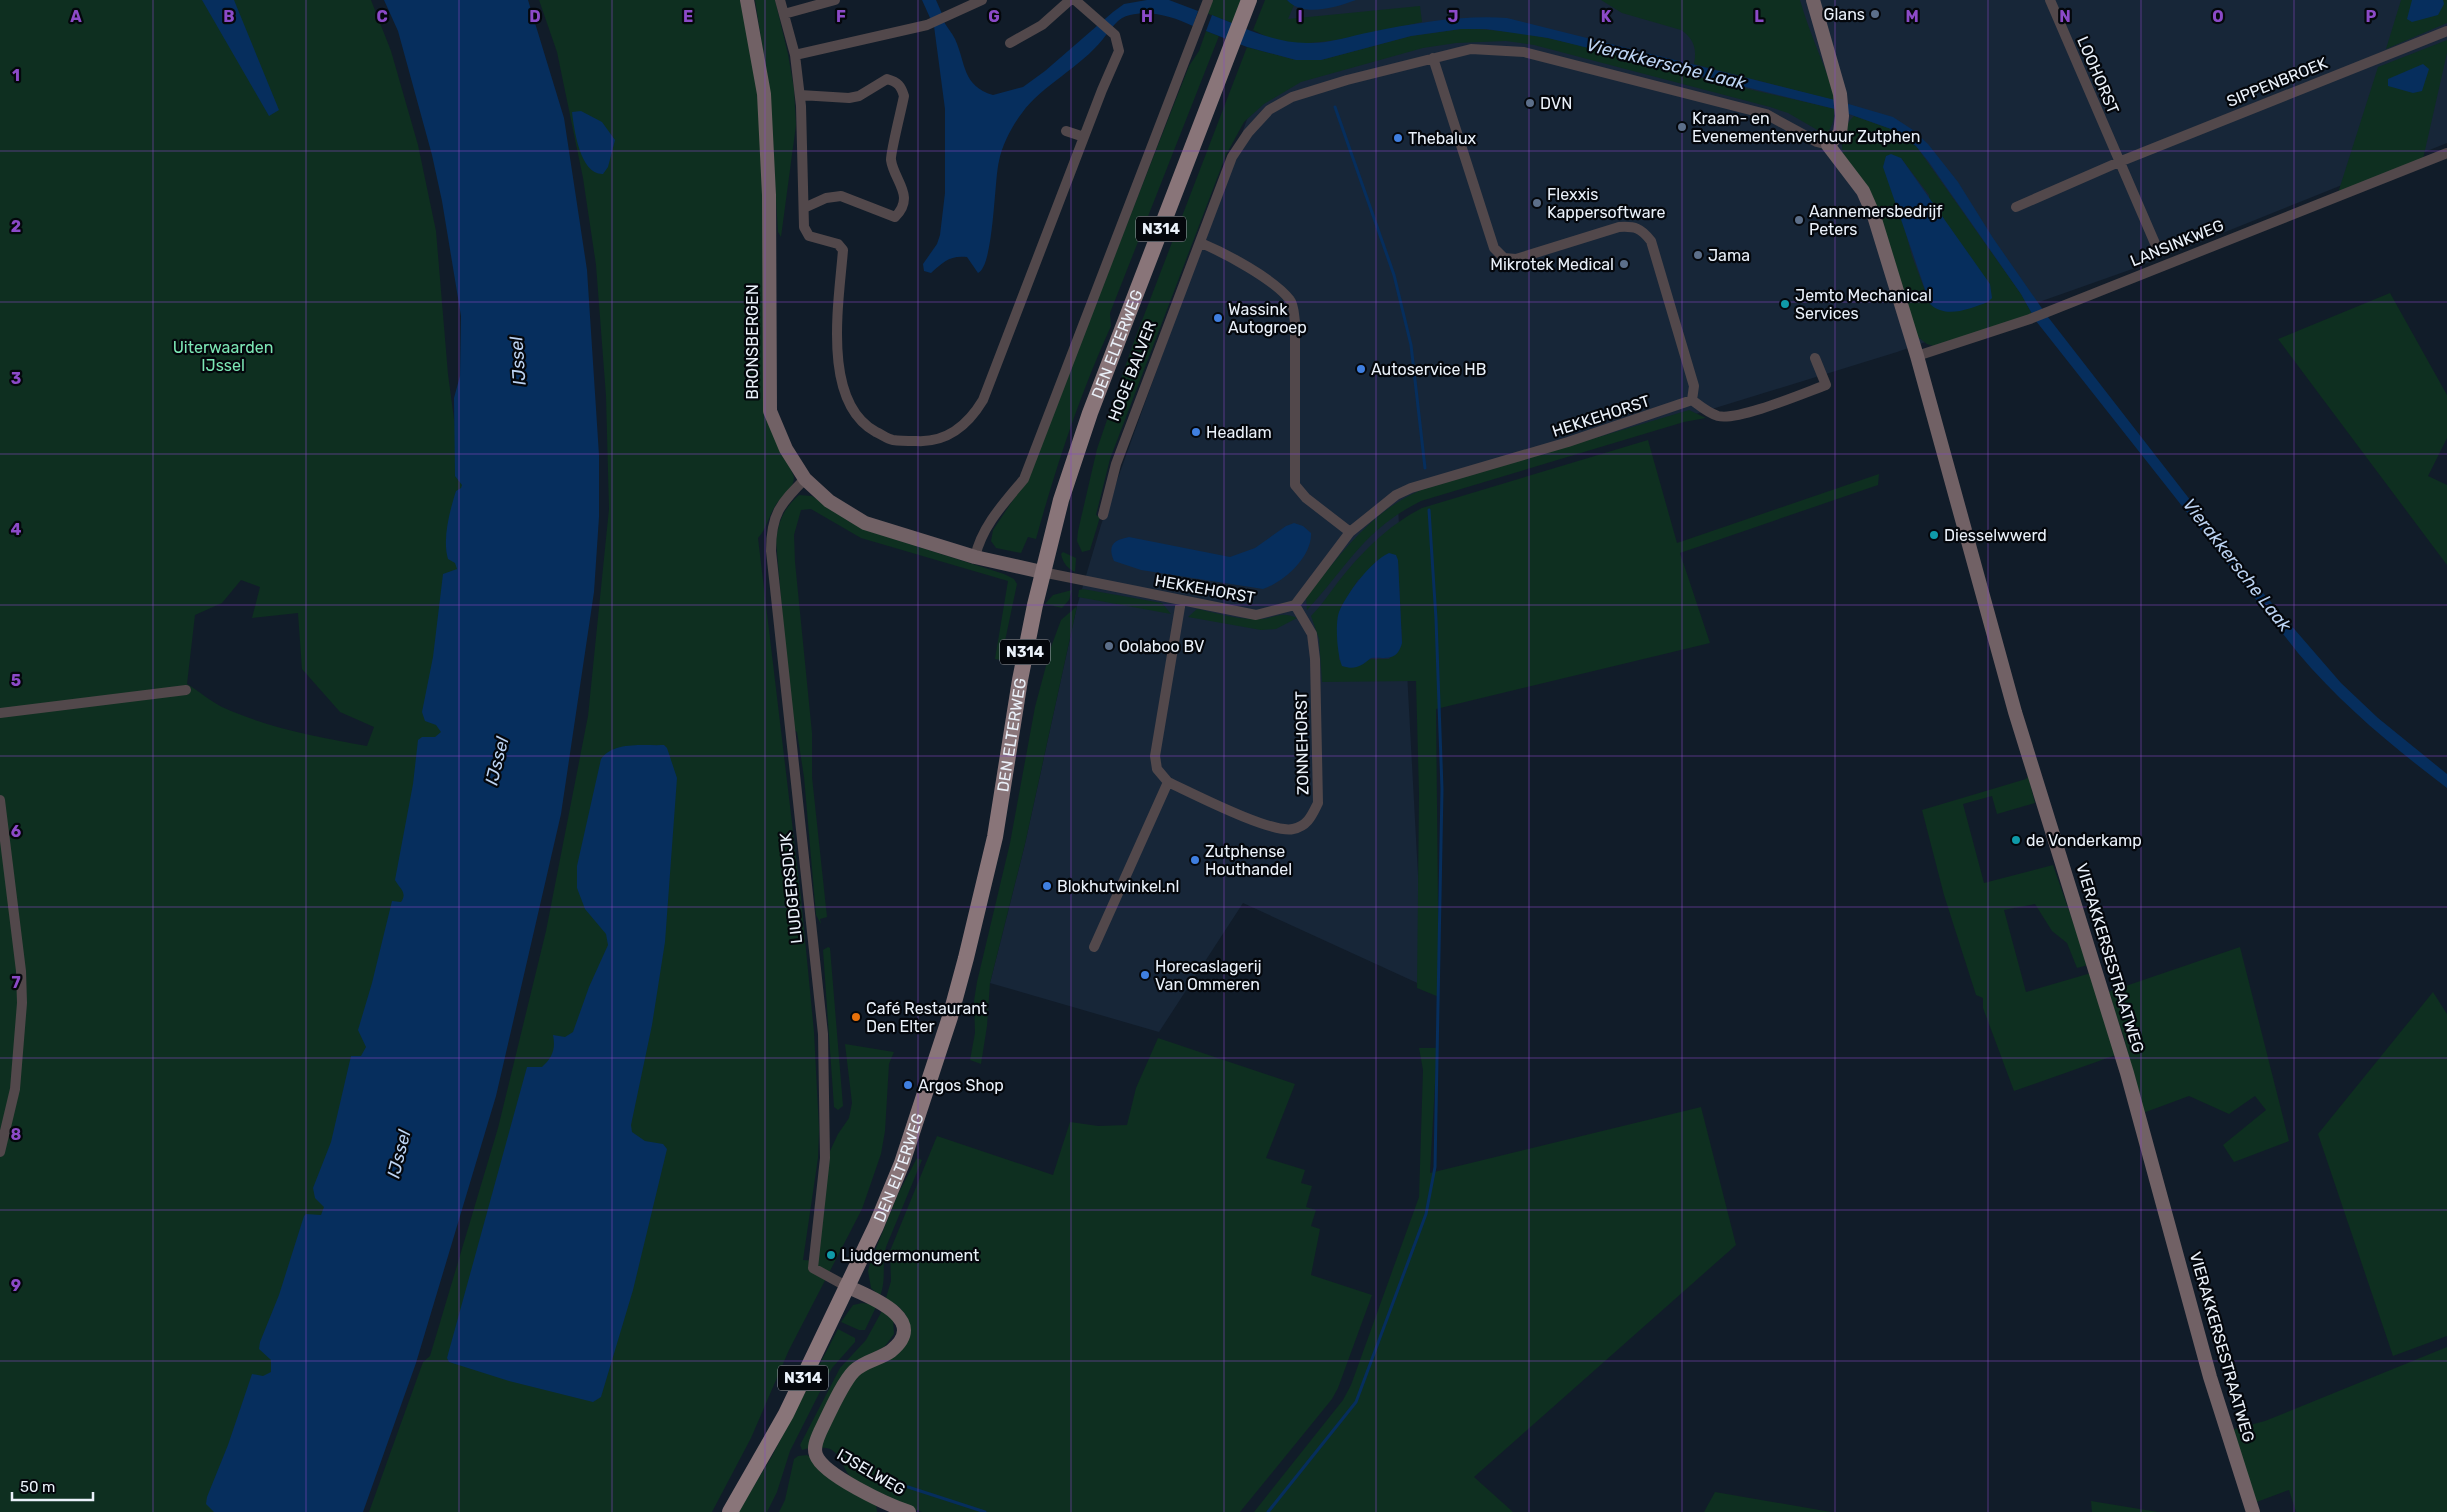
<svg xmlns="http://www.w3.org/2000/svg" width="2447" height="1512" font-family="Rubik,sans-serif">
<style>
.built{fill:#172638}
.green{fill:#0e2f20;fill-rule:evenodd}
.water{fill:#062e5d}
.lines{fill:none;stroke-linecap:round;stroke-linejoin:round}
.stream{stroke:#062e5d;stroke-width:3}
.street{stroke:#52484b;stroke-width:10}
.secondary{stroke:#716165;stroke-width:14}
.primary{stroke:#897579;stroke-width:16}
.grid{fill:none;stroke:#8c4ac8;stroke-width:1;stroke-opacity:0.55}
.service-dot{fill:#5c6f8a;stroke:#04070c;stroke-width:2}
.shop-dot{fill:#3f7fe0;stroke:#04070c;stroke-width:2}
.culture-dot{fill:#0f9aa8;stroke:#04070c;stroke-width:2}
.food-dot{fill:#e8710a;stroke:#04070c;stroke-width:2}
.labels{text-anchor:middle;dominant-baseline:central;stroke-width:4.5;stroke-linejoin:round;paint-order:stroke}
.shield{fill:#04070c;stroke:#a5abb3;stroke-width:1}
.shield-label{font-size:15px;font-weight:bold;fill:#eaf1fa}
.poi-label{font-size:16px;fill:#eaf1fa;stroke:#04070c;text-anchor:start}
.street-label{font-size:16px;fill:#eaf1fa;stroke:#04070c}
.park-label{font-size:16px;fill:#7ce7b5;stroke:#04070c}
.water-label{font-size:18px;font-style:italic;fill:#bcd3f2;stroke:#04070c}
.grid-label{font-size:16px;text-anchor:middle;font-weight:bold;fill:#8c4ac8;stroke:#04070c;stroke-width:4.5;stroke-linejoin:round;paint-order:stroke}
</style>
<rect width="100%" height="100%" fill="#111c29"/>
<path class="built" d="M1290,0h1157v143l-309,124 -241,85 -499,154 26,480 -181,-83 -84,129 -169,-49 35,-139 52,-238 24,-81z"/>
<path class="green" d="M0,0h371l20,51 27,94 18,86 12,143 15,112 -3,79 -17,167 -37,167 -79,310 -54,159 -52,144h-221zM241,580l19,7 -8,31 46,-5 4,56 38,43 34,15 -7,19c-49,-9 -99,-18 -145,-39 -12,-6 -23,-16 -35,-23l8,-69 27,-12z
M539,0h202l18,94 5,101v210l30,72c0,12 -10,17 -17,26 -8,11 -10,26 -19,35l43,360 13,134 5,97 -1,29 -15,102 14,1 13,-110 8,-17 11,-16 3,-15 -7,-59 49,8 -5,12 -4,67 -4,23 -19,55 -73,141 -38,88 -39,74h-343l54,-150 7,-6 68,-228 48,-197 42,-215 21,-207 -3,-113 -10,-131 -13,-87 -26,-126z
M755,0h20l13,54 6,35 2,36 -15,112 -3,-5 -9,-145z
M1213,0h28l-9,23 -26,-10z
M1265,0h22l7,5 -6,14 132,-13 2,16c-39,8 -111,29 -148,18 -7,-2 -14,-7 -21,-10z
M1601,0h199c10,35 25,66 37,101l-143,-37c3,-15 0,-25 -13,-34l-59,-17z
M2401,0h46v23l-61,26z
M1461,29c69,-1 134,21 200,39 58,15 116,27 174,41 -1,10 -2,17 -9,26l-38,-22 -18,-6 -236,-62 -28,-4 -50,2 -33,5 -122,34 -37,22 -20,18 -18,33 -116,304 -14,56 4,2 -10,33 -8,2 -5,-11 1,-10 19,-82 36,-105 114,-297 49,13h25l90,-24z
M1206,31l13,5 -109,277 1,13c-31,68 -55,140 -75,213l-8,-2 -7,16 -25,-5 -5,-7 2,-11 34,-51 162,-413 10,-15z
M2447,40v13l-24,106 -85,34 40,-126z
M1854,116l37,13 25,17 105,148 15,27 -103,25 -6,-2 -12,-9 -72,-181c-3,-13 1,-29 11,-38zM1901,158l28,37 1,109 -18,-48 -10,-37z
M2390,293l57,102v43l-19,38 19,9v80l-169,-226z
M1689,410l17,8 -22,4 -263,79c-58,29 -73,65 -114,109l-1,-13c33,-41 65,-86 115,-107z
M1648,440l29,103 202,-69 -1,11 -198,68 30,90 -274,66 3,288 -22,-9 2,-195 -3,-112 -94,1 -3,-43 -8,-23c10,-10 18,-22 27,-34 24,-30 49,-56 84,-74zM1398,560l4,83 -13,16 -50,1v-47l9,-17 10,-16z
M799,495l13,1 38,26 19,9 135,43 10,5 3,5 -16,76 -6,-1 13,-78 -147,-43 -50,-29 -10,1 -7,25 1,27 17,171v44l15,140 -7,2 1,5 -5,-9 -12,-138 -7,-45 -5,-3 -16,-189c3,-20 8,-32 23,-45z
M1063,552l13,6 -1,14c-8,-4 -12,-9 -14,-18z
M1083,589l79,14 9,11 -93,-17 1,-7z
M1072,590l-3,10 -7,8 -17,-4 8,-9z
M1077,606l-52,238 -35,139 -3,43 -6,38 -11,-4 5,-27 -1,-32 3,-19 33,-139 25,-136 16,-60 10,-27z
M1197,609c20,4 41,11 62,10 15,0 21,-9 38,-1l-21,11 -15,1 -73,-13z
M2028,776l7,27 -38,11 -5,-18 -29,8 21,79 69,-18 35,100 -11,3 -10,-25 -15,-12 -17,-27 -31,6 22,82 65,-19 25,82 -102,36 -31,-83v-10l-7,-3 -32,-100 -22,-85 104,-31z
M828,947l2,1 13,158 -5,4 -4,-3 -11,-157z
M2240,947l49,194 -55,21 -11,-17 43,-35 -11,-14 -26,18 -40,-18 -46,17 -19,-75 -16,-46z
M2433,992l14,22v322l-54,20 -75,-222z
M1158,1038l137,46 -29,74 39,12 -4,13 11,3 -6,21 10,3 -5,16 9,3 -9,46 61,20 -34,93 -6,11 -92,113h-318c-14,-6 -64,-26 -73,-37 -8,-11 -11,-29 -28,-27l2,-10 31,-58 6,-7 35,-19 11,-39 -7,-8 -13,-9 5,-17 -1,-30 47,-115 116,39 17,-53 28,4 29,-1 9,-37z
M1419,1048h18l-7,125 271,-66 35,138 -262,232 39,35h-259l89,-112 8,-15 68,-188 4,-127z
M917,1158l5,2 -36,87c-5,17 1,32 -6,49l-9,-8 -3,-17 2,-8 28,-69z
M862,1303l15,2 -12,25h-6l-18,-8 12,-17z
M883,1309l10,11 1,14 -9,12 -35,21 -41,81 -7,2 -2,-5 40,-77 26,-28z
M838,1329l17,9v4l-23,26 -42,83 -13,41 -10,20h-29l33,-54z
M2447,1347v165h-151l-7,-22 -35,13 -23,-73 34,-9z
M807,1455l69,49 1,8h-98l6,-12 9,-41 4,-3z
M1715,1492l116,20h-127z
M2091,1501l67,11h-66z"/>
<path class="water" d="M202,0h32l45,110 -10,6z
M384,0h144l36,118 23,152 12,185v62l-5,75 -33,222 -65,282 -80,267 -53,149h-149l-8,-8 1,-7 21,-52 24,-71 11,2 8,-4v-12l-12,-11 1,-7 19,-47 25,-79 2,-2 15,1 3,-8 -9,-9 -2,-10 18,-46 20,-86h10l5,-9 -8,-17 14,-47 20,-82 9,1c7,-10 -2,-14 -6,-22l18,-96 5,-44 4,-3h13l6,-5 -5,-7 -11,-4 -3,-9 11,-55 10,-83 14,-5 -2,-6 -7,-4c-6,-20 2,-49 8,-68l5,-3 1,-3 -7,-9 -1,-78 6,-22 1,-60 -19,-115 -10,-46 -34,-124z
M922,0h14l7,16 -12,4z
M1147,0h22l29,11 -5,15c-20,-9 -41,-16 -63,-11 -12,2 -20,15 -27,24 -23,29 -61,46 -81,74 -10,13 -20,32 -23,48 -5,20 -5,105 -21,112l-11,-16c-17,-2 -24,5 -36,16l-7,-2 -1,-7 14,-20 3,-9 5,-42v-84l-11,-83 10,-4c3,5 8,11 11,17 11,24 7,47 38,56l30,-8 22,-16 68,-59 11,-8z
M1287,0h69c-19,7 -53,18 -69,0z
M2412,0h31l1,4 -6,11 -26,7 -5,-3z
M1212,15c31,12 61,28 95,28 21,1 43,-7 64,-11 45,-9 91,-17 136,-14l328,82 58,17 20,13 15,14 30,38 35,56 55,79 209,269 84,97 37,35 69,56v14c-54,-41 -105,-83 -149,-135l-262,-332 -15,-27 -93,-133 -12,-15 -25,-17 -56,-20 -287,-71 -62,-9h-25l-50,7 -90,24h-25l-49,-13 -41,-16z
M2423,64l6,5 -7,22 -9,2 -25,-7v-7z
M581,111l21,11 13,18 -7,27 -5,7c-23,1 -29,-45 -31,-62z
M1891,154l10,4 89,126 2,14 -4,4c-19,7 -42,17 -58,2l-47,-137 3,-11z
M1294,523l9,3 8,7c1,24 -27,49 -48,56l-122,-19 -27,-9c-7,-16 0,-21 15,-24l101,20 25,-9 31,-22z
M1389,553l7,2 2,5 4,83c-5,19 -16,14 -31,15 -11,9 -16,12 -29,8 -5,-12 -7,-43 -3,-54 8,-19 32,-51 50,-59z
M664,745l3,3 10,30 -12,164 -13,83 -21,100 1,7 13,9 18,3 4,5 -34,141 -32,107 -8,5 -84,-21 -60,-19 -2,-4 80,-291h15c10,-9 14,-18 11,-32l12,2 8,-5 16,-45 19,-42 -2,-11 -21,-25 -8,-21v-22l24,-107c13,-18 43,-13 63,-14z"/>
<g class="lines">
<path class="stream" d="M1335,107l59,168 17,70 14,123
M908,1487l77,25
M1268,1512l88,-110 70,-188 9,-47 7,-378 -6,-170 -7,-109"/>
<path class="street" d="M780,0l15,55 6,51 3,121 5,9 29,8 5,6c-4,52 -22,152 33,182 5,2 11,7 17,8 7,1 16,1 23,1 31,2 52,-16 67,-41l119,-310 17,-39 -4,-16 -40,-35
M2050,0l107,248
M784,14l51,-14
M1010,43l32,-18 28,-25
M795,55l132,-30 55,-25
M800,95l49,3 10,-2 28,-17c11,3 14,7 17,17 -2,11 -14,58 -13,64 3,21 25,36 4,57l-54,-21 -15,2 -22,10
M1066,131l18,6
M2016,207l103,-45 328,-131
M1201,243c24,10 73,36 89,57 4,5 4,16 5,22v163l11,13 44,34
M1917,356l113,-37 417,-166
M1692,400c8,6 16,13 26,16 20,5 86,-23 108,-31l-11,-27
M805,479c-25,25 -34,35 -34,72l52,483 2,124 -12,110 33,18
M1103,515l13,-51 116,-307 16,-24 21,-23 23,-13 55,-17 124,-31 53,3 242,62 51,28 11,3
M975,557c7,-31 29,-54 49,-78l184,-479
M1042,572l214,43 39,-10 55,-73 46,-37 15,-7 157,-46 124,-42 2,-14 -43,-145c-10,-13 -16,-15 -32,-14l-103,32 -12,-1 -10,-10 -61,-190
M1181,601l-26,155 2,13 11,13c24,11 103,52 125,47 15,-3 19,-14 25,-26l-3,-144 -3,-25 -17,-29
M0,713l186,-23
M0,800l21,171 1,32 -7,86 -15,63
M1094,947l74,-165"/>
<path class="secondary" d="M747,0l17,94 5,101 1,216 16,38 19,30 24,22 36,22 110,34 67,15
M1813,0l27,94 2,22 -2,17 -12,12 35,46 11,25 43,140 98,356 112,361 83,304 43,135
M846,1286c22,10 85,33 45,65 -11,8 -27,10 -37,20 -12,12 -26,45 -34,61 -3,7 -7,15 -4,23 7,20 72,50 93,57"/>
<path class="primary" id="s1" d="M730,1512l56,-98 90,-188 26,-63 48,-146 16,-59 29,-121 25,-157 15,-75 26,-105 29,-87 159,-413"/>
</g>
<path class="grid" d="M153,0v1512M306,0v1512M459,0v1512M612,0v1512M765,0v1512M918,0v1512M1071,0v1512M1224,0v1512M1376,0v1512M1529,0v1512M1682,0v1512M1835,0v1512M1988,0v1512M2141,0v1512M2294,0v1512M0,151h2447M0,302h2447M0,454h2447M0,605h2447M0,756h2447M0,907h2447M0,1058h2447M0,1210h2447M0,1361h2447"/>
<g class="service-dot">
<circle cx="1875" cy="14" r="5"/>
<circle cx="1530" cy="103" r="5"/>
<circle cx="1682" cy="127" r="5"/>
<circle cx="1537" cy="203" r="5"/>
<circle cx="1799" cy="220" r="5"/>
<circle cx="1698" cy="255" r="5"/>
<circle cx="1624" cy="264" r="5"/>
<circle cx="1109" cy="646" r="5"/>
</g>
<g class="shop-dot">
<circle cx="1398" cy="138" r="5"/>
<circle cx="1218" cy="318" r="5"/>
<circle cx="1361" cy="369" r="5"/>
<circle cx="1196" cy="432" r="5"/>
<circle cx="1195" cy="860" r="5"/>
<circle cx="1047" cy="886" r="5"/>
<circle cx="1145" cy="975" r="5"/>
<circle cx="908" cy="1085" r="5"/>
</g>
<g class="culture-dot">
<circle cx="1785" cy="304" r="5"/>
<circle cx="1934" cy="535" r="5"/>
<circle cx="2016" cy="840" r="5"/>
<circle cx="831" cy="1255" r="5"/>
</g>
<circle class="food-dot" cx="856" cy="1017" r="5"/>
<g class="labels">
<g class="shield">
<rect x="1136" y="216.5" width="50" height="25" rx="4"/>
<rect x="1000" y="639.5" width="50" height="25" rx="4"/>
<rect x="778" y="1365.5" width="50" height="25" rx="4"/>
</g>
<g class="shield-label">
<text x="1161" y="229">N314</text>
<text x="1025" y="652">N314</text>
<text x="803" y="1378">N314</text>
</g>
<g class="poi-label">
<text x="1865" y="14" text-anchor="end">Glans</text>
<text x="1540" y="103">DVN</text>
<text x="1692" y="118">Kraam- en<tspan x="1692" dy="18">Evenementenverhuur Zutphen</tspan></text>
<text x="1408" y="138">Thebalux</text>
<text x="1547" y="194">Flexxis<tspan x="1547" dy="18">Kappersoftware</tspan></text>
<text x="1809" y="211">Aannemersbedrijf<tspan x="1809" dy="18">Peters</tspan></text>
<text x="1708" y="255">Jama</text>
<text x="1614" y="264" text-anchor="end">Mikrotek Medical</text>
<text x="1795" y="295">Jemto Mechanical<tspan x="1795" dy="18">Services</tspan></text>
<text x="1228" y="309">Wassink<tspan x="1228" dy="18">Autogroep</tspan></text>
<text x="1371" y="369">Autoservice HB</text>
<text x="1206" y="432">Headlam</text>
<text x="1944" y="535">Diesselwwerd</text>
<text x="1119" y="646">Oolaboo BV</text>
<text x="2026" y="840">de Vonderkamp</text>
<text x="1205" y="851">Zutphense<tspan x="1205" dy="18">Houthandel</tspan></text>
<text x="1057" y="886">Blokhutwinkel.nl</text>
<text x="1155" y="966">Horecaslagerij<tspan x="1155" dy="18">Van Ommeren</tspan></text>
<text x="866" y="1008">Café Restaurant<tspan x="866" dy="18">Den Elter</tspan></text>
<text x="918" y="1085">Argos Shop</text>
<text x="841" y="1255">Liudgermonument</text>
</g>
<g class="street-label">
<text transform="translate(2098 75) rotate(67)">LOOHORST</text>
<text transform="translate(2277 82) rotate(-22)">SIPPENBROEK</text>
<text transform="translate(2177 243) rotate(-22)">LANSINKWEG</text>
<text transform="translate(752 342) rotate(-90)">BRONSBERGEN</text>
<text stroke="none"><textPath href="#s1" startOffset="1238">DEN ELTERWEG</textPath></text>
<text transform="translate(1132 371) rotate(-69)">HOGE BALVER</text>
<text transform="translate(1601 416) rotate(-18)">HEKKEHORST</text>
<text transform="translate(1205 589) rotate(10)">HEKKEHORST</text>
<text stroke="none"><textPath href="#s1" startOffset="832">DEN ELTERWEG</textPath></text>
<text transform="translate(1302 743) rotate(-91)">ZONNEHORST</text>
<text transform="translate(791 888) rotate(-96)">LIUDGERSDIJK</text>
<text transform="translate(2110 958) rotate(73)">VIERAKKERSESTRAATWEG</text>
<text stroke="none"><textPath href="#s1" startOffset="384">DEN ELTERWEG</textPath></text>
<text transform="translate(2222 1347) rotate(74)">VIERAKKERSESTRAATWEG</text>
<text transform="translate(871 1472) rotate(30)">IJSELWEG</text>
</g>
<g class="park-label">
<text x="223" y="347">Uiterwaarden<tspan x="223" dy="18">IJssel</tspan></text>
</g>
<g class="water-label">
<text transform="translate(1666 64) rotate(14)">Vierakkersche Laak</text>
<text transform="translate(518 361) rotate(-94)">IJssel</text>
<text transform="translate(2237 565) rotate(52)">Vierakkersche Laak</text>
<text transform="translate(497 761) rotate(-76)">IJssel</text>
<text transform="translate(399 1154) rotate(-76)">IJssel</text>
</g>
</g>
<g class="grid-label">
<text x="76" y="22">A</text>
<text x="229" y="22">B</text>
<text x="382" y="22">C</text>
<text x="535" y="22">D</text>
<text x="688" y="22">E</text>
<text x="841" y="22">F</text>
<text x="994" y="22">G</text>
<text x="1147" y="22">H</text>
<text x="1300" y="22">I</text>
<text x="1453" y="22">J</text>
<text x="1606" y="22">K</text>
<text x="1759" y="22">L</text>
<text x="1912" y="22">M</text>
<text x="2065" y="22">N</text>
<text x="2218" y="22">O</text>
<text x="2371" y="22">P</text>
<text x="16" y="81">1</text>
<text x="16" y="232">2</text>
<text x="16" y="384">3</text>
<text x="16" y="535">4</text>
<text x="16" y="686">5</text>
<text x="16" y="837">6</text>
<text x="16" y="988">7</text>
<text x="16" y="1140">8</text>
<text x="16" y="1291">9</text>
</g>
<path d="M12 1492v8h81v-8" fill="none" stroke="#eaf1fa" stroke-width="2.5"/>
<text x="20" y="1492" font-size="15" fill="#eaf1fa" stroke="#04070c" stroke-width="4" paint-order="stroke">50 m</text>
</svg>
